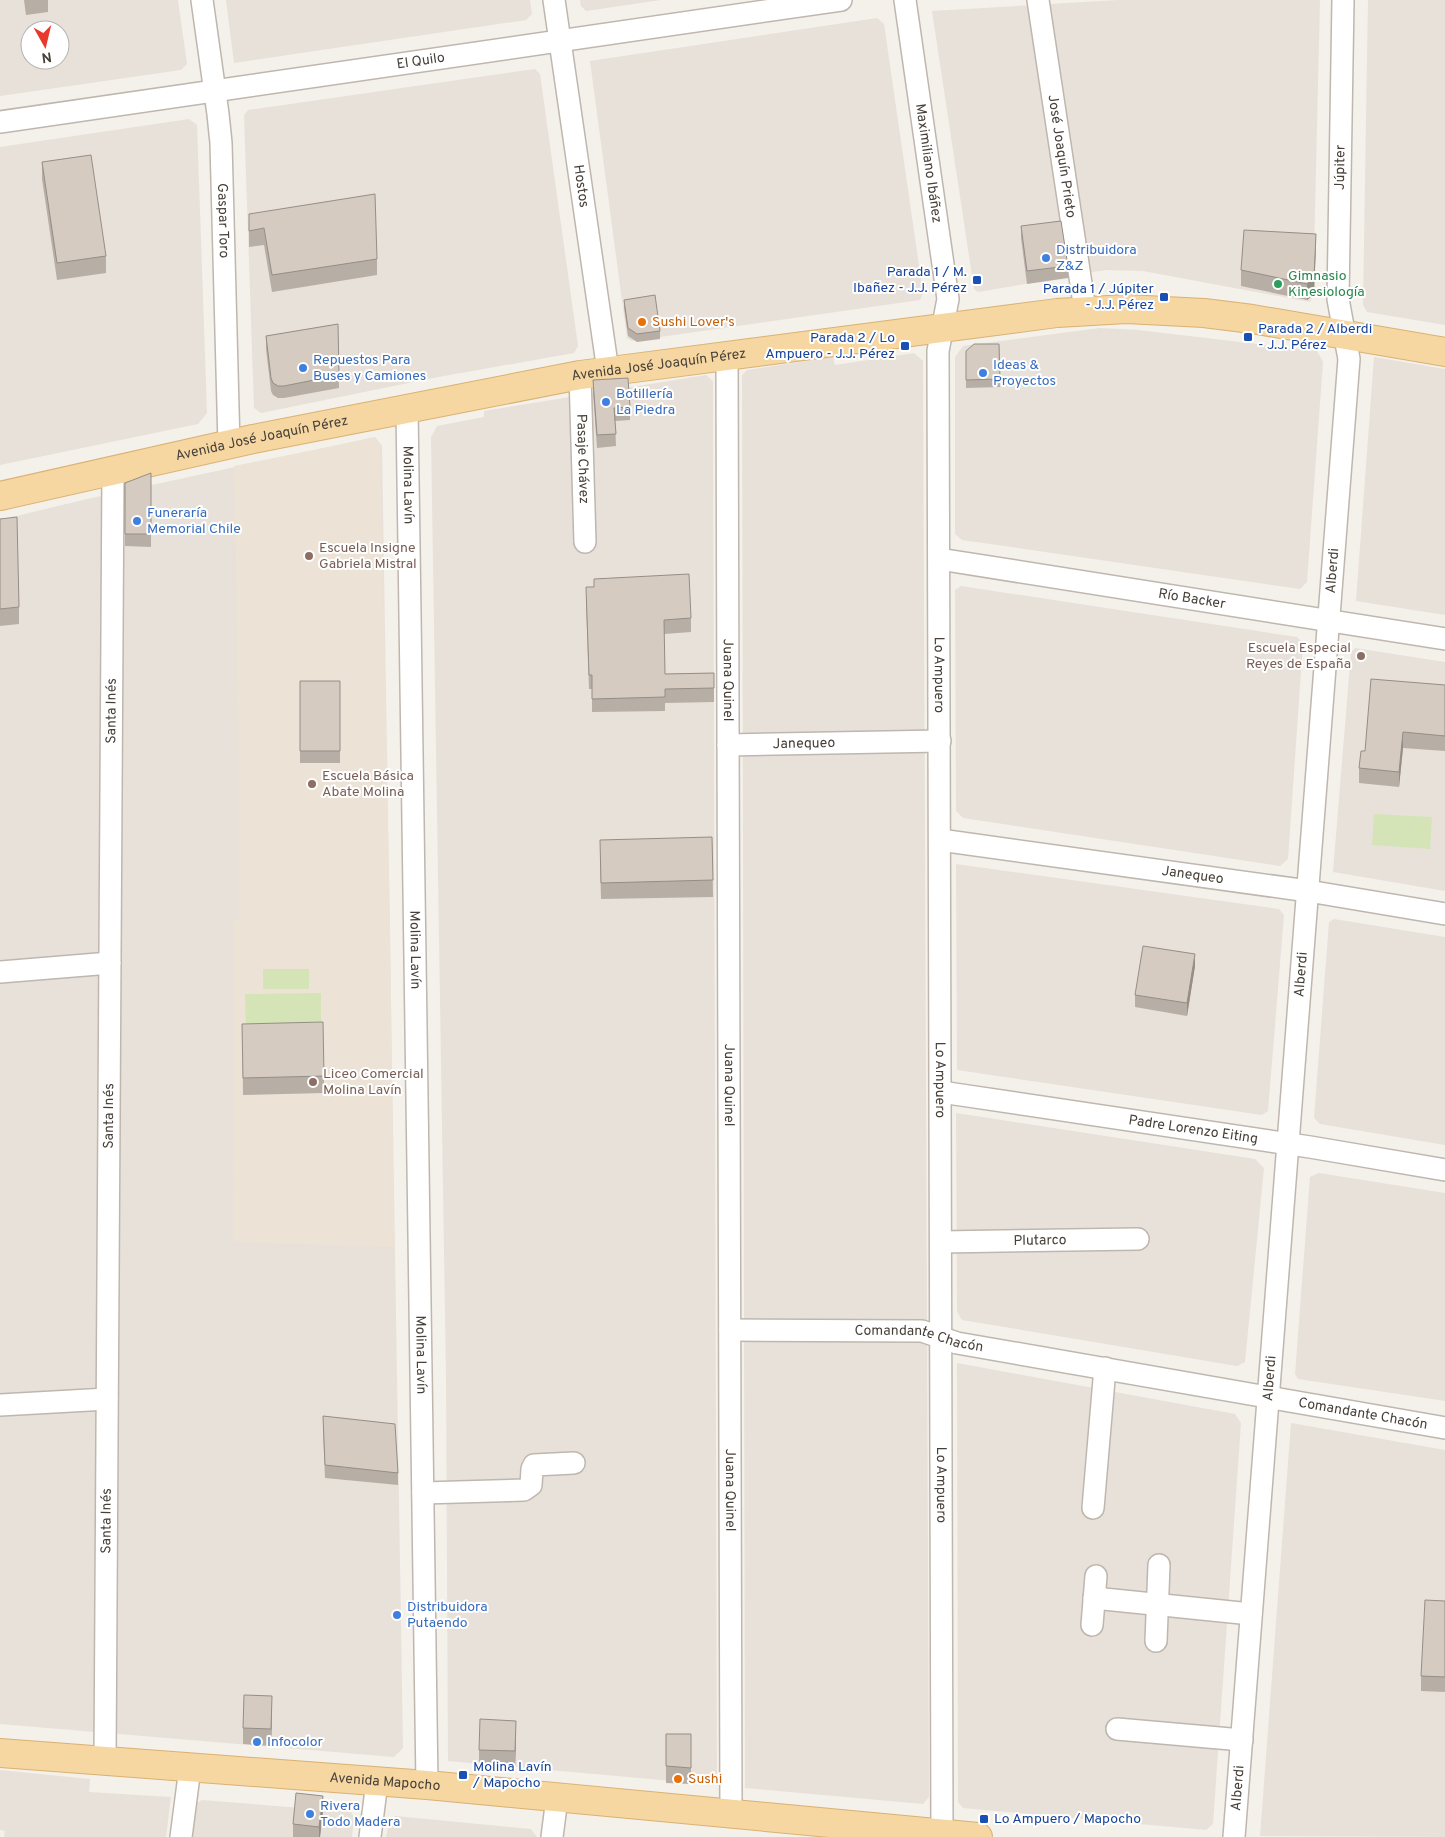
<svg xmlns="http://www.w3.org/2000/svg" width="1445" height="1837" font-family="Overpass,sans-serif">
<style>
.residential{fill:#e7e1d9;fill-rule:evenodd}
.education{fill:#ece3d6}
.green{fill:#d4e4b7}
.lines{fill:none;stroke-linecap:round;stroke-linejoin:round}
.minor-casing{stroke:#bfb7ae;stroke-width:24}
.major-casing{stroke:#dab172;stroke-width:30}
.minor{stroke:#fff;stroke-width:21}
.major{stroke:#f6d6a1;stroke-width:28}
.wall{fill:#b7afa6}
.shaded-wall{fill:#958e87}
.building{fill:#d5cbc1;stroke:#958e87}
.shop-dot{fill:#3f7fe0;stroke:#fff;stroke-width:2}
.transit-dot{fill:#1a4fb4;stroke:#fff;stroke-width:2}
.leisure-dot{fill:#2e9e5b;stroke:#fff;stroke-width:2}
.food-dot{fill:#e8710a;stroke:#fff;stroke-width:2}
.education-dot{fill:#8d6e63;stroke:#fff;stroke-width:2}
.labels{text-anchor:middle;dominant-baseline:central;stroke-width:4;stroke-linejoin:round;paint-order:stroke}
.street-label{font-size:14px;fill:#474039;stroke:#fff}
.shop-label{font-size:14px;fill:#366cbe;stroke:#fff;text-anchor:start}
.transit-label{font-size:14px;fill:#164399;stroke:#fff;text-anchor:end}
.leisure-label{font-size:14px;fill:#27864d;stroke:#fff;text-anchor:start}
.food-label{font-size:14px;fill:#c56008;stroke:#fff;text-anchor:start}
.education-label{font-size:14px;fill:#785e54;stroke:#fff;text-anchor:start}
</style>
<rect width="100%" height="100%" fill="#f4f0ea"/>
<path class="residential" d="M0,0h178l9,64 -6,6 -181,26zM30,30h30v30h-30z
M226,0h304l2,14 -6,6 -292,43z
M580,0h81l-75,11 -5,-5z
M1118,0h202l-7,295 -3,7 -167,-31 -36,-1 -68,9 -8,4 -53,9 -4,-3 -42,-278z
M1368,0h77v325l-78,-13 -4,-7z
M877,18l7,6 39,269 -3,7 -288,41 -5,-3 -37,-277z
M535,69l5,5 38,272 -4,7 -141,25 -172,35 -7,-5 -10,-293 4,-5z
M189,119l8,6 10,288 -9,11 -198,41v-318z
M1100,328l38,2 179,21 6,11 -16,220 -7,7 -338,-49 -7,-6v-177l8,-11z
M914,353l9,8 6,1436 -6,7 -178,-16 -3,-1413 5,-5 86,-13 2,8z
M1374,357l71,12v246l-89,-14z
M706,375l7,6 4,1404 -269,-24 -2,-387 -15,-937 6,-11 47,-9v-6z
M375,437l7,9 21,1302 -9,9 -394,-33v-1204l87,-21z
M961,586l336,51 6,6 -15,216 -8,7 -317,-48 -7,-7 -1,-221z
M1355,648l90,14v229l-112,-19 18,-220z
M956,864l323,45 5,6 -16,196 -6,4 -305,-45z
M1334,919l111,18v208l-125,-21 -6,-6 15,-196z
M956,1113l299,46 9,9 -19,194 -8,4 -275,-46 -5,-8z
M1319,1173l126,20v208l-147,-22 -3,-5 15,-197z
M957,1363l278,51 6,9 -28,401 -7,6 -243,-22 -5,-6z
M1291,1423l154,27v387l-185,-1z
M0,1770l90,9 -1,13 82,5 -5,40h-162l1,-6 -5,-1z
M202,1800l149,12 3,6 -2,19h-160l4,-33z
M395,1816l136,13 6,8h-151l2,-10z"/>
<path class="education" d="M373,438l7,6 10,477 4,326 -161,-5 1,-320 5,-2 -1,-272 -4,-182z"/>
<path class="green" d="M1374,814l58,3 -2,32 -58,-4z
M263,969h46v20h-46z
M321,993v36l-75,1 -1,-36z"/>
<g class="lines">
<g class="minor-casing">
<g id="minor">
<path id="s1" d="M202,0l16,114 3,29 8,302"/>
<path id="s2" d="M554,0l54,371"/>
<path id="s3" d="M905,0l43,299 -10,52 4,1483"/>
<path id="s4" d="M1038,0l47,310"/>
<path id="s5" d="M0,122l841,-122"/>
<path id="s6" d="M727,356l4,1458"/>
<path id="s7" d="M580,375l5,167"/>
<path id="s8" d="M407,409l20,1376"/>
<path id="s9" d="M939,559l506,80"/>
<path id="s10" d="M728,745l212,-4"/>
<path id="s11" d="M940,840l368,51 137,23"/>
<path d="M0,972l110,-9"/>
<path id="s12" d="M941,1092l369,55 135,23"/>
<path id="s13" d="M941,1242l197,-3"/>
<path id="s14" d="M730,1330l192,1 35,12 488,85"/>
<path d="M0,1405l107,-6"/>
<path d="M423,1493l101,-3 7,-5 1,-16 2,-4 40,-2"/>
<path d="M1093,1508l12,-140"/>
<path d="M1094,1598l157,16"/>
<path d="M1092,1625l4,-49"/>
<path d="M1156,1641l3,-76"/>
<path d="M1117,1729l125,11"/>
<path id="s15" d="M105,1761l8,-1290"/>
<path d="M181,1837l9,-69"/>
<path d="M370,1837l7,-55"/>
<path d="M552,1837l5,-39"/>
<path id="s16" d="M1234,1837l115,-1478 -11,-60 5,-299"/>
</g>
</g>
<g class="major-casing">
<g id="major">
<path id="s17" d="M0,496l253,-57 327,-64 477,-62 69,-4 78,4 48,6 193,33"/>
<path id="s18" d="M0,1753l427,32 551,52"/>
</g>
</g>
<use href="#minor" class="minor"/>
<use href="#major" class="major"/>
</g>
<path class="wall" d="M24,0h24v12l-22,3z
M42,162l64,94v17l-49,7 -15,-101z
M249,214l128,45v16l-105,17 -8,-47 -15,2z
M1021,226l47,40v12l-41,6 -6,-46z
M1316,250l-2,44 -7,6 -66,-14v-16z
M624,300l36,31v8l-23,3 -9,-6 -4,-28z
M338,324l1,64 -55,10h-6l-5,-3 -2,-4 -5,-42v-13z
M999,344l1,43 -34,1v-37z
M593,380l37,27v13l-15,1 1,25 -19,2 -4,-55z
M151,473v74l-26,-1v-63z
M0,519l19,88v17l-19,2z
M586,601l105,17v14l-27,2 1,40 49,-1v29l-49,1v8l-73,1v-23h-3z
M300,681h40v82h-40z
M1445,685v66l-42,-3 -4,39 -40,-4v-15l6,-17z
M712,837l1,60 -112,2 -1,-43z
M1195,966l-8,50 -52,-9v-12z
M242,1024l82,52v17l-81,2z
M323,1429l75,44v12l-73,-7z
M1445,1601v91l-24,-1v-15z
M272,1713l-1,33 -28,-2v-16z
M666,1734h25v50l-25,-1z
M516,1737l-1,31 -36,-2v-16z
M323,1812l-3,25h-27v-13z"/>
<path class="shaded-wall" d="M1316,234l-2,60 -7,6v-16z
M1403,732v16l-4,39v-15z
M1195,954v12l-8,50v-13z
M272,1696v17l-1,33v-17z
M516,1721v16l-1,31v-17z
M323,1796v16l-3,25h-1v-10z"/>
<path class="building" d="M91,155l15,101 -49,7 -15,-101z
M375,194l2,65 -105,16 -8,-47 -15,3v-17z
M1061,221l7,45 -41,5 -6,-45z
M1244,230l72,4 -2,43 -7,7 -66,-14z
M655,295l5,36 -23,3 -9,-6 -4,-28z
M338,324l1,51 -55,11h-6l-5,-3 -2,-5 -5,-42z
M974,344h25l1,35 -34,1v-29z
M628,378l2,29 -16,1 2,26 -19,1 -4,-55z
M151,473v61h-26v-51z
M17,517l2,90 -19,2v-90z
M689,574l2,44 -27,2 1,54 49,-1v15l-49,1v8l-73,2v-24h-3l-3,-88h8v-8z
M1371,679l74,6v51l-42,-4 -4,40 -40,-4 2,-17h4z
M300,681h40v70h-40z
M712,837l1,43 -112,3 -1,-43z
M1143,946l52,8 -8,49 -52,-8z
M323,1022l1,54 -81,2 -1,-54z
M323,1416l72,8 3,49 -73,-8z
M1425,1600l20,1v76l-24,-1z
M244,1695l28,1 -1,33 -28,-1z
M480,1719l36,2 -1,30 -36,-1z
M666,1734h25v34l-25,-2z
M296,1793l27,3 -4,31 -26,-3z"/>
<g class="shop-dot">
<circle cx="1046" cy="258" r="5"/>
<circle cx="303" cy="368" r="5"/>
<circle cx="983" cy="373" r="5"/>
<circle cx="606" cy="402" r="5"/>
<circle cx="137" cy="521" r="5"/>
<circle cx="397" cy="1615" r="5"/>
<circle cx="257" cy="1742" r="5"/>
<circle cx="310" cy="1814" r="5"/>
</g>
<g class="transit-dot">
<rect x="972" y="275" width="10" height="10" rx="2.5"/>
<rect x="1159" y="292" width="10" height="10" rx="2.5"/>
<rect x="1243" y="332" width="10" height="10" rx="2.5"/>
<rect x="900" y="341" width="10" height="10" rx="2.5"/>
<rect x="458" y="1770" width="10" height="10" rx="2.5"/>
<rect x="979" y="1814" width="10" height="10" rx="2.5"/>
</g>
<circle class="leisure-dot" cx="1278" cy="284" r="5"/>
<g class="food-dot">
<circle cx="642" cy="322" r="5"/>
<circle cx="678" cy="1779" r="5"/>
</g>
<g class="education-dot">
<circle cx="309" cy="556" r="5"/>
<circle cx="1361" cy="656" r="5"/>
<circle cx="312" cy="784" r="5"/>
<circle cx="313" cy="1082" r="5"/>
</g>
<g class="labels">
<g class="street-label">
<text stroke="none"><textPath href="#s5" startOffset="425">El Quilo</textPath></text>
<text stroke="none"><textPath href="#s4" startOffset="158">José Joaquín Prieto</textPath></text>
<text stroke="none"><textPath href="#s3" startOffset="165">Maximiliano Ibáñez</textPath></text>
<text stroke="none"><textPath href="#s16" startOffset="1675">Júpiter</textPath></text>
<text stroke="none"><textPath href="#s2" startOffset="188">Hostos</textPath></text>
<text stroke="none"><textPath href="#s1" startOffset="222">Gaspar Toro</textPath></text>
<text stroke="none"><textPath href="#s17" startOffset="672">Avenida José Joaquín Pérez</textPath></text>
<text stroke="none"><textPath href="#s17" startOffset="268">Avenida José Joaquín Pérez</textPath></text>
<text stroke="none"><textPath href="#s7" startOffset="84">Pasaje Chávez</textPath></text>
<text stroke="none"><textPath href="#s8" startOffset="76">Molina Lavín</textPath></text>
<text stroke="none"><textPath href="#s16" startOffset="1270">Alberdi</textPath></text>
<text stroke="none"><textPath href="#s9" startOffset="256">Río Backer</textPath></text>
<text stroke="none"><textPath href="#s3" startOffset="679">Lo Ampuero</textPath></text>
<text stroke="none"><textPath href="#s6" startOffset="324">Juana Quinel</textPath></text>
<text stroke="none"><textPath href="#s15" startOffset="1050">Santa Inés</textPath></text>
<text stroke="none"><textPath href="#s10" startOffset="76">Janequeo</textPath></text>
<text stroke="none"><textPath href="#s11" startOffset="255">Janequeo</textPath></text>
<text stroke="none"><textPath href="#s8" startOffset="541">Molina Lavín</textPath></text>
<text stroke="none"><textPath href="#s16" startOffset="865">Alberdi</textPath></text>
<text stroke="none"><textPath href="#s3" startOffset="1084">Lo Ampuero</textPath></text>
<text stroke="none"><textPath href="#s6" startOffset="729">Juana Quinel</textPath></text>
<text stroke="none"><textPath href="#s15" startOffset="645">Santa Inés</textPath></text>
<text stroke="none"><textPath href="#s12" startOffset="255">Padre Lorenzo Eiting</textPath></text>
<text stroke="none"><textPath href="#s13" startOffset="99">Plutarco</textPath></text>
<text stroke="none"><textPath href="#s14" startOffset="190">Comandante Chacón</textPath></text>
<text stroke="none"><textPath href="#s8" startOffset="946">Molina Lavín</textPath></text>
<text stroke="none"><textPath href="#s16" startOffset="460">Alberdi</textPath></text>
<text stroke="none"><textPath href="#s14" startOffset="641">Comandante Chacón</textPath></text>
<text stroke="none"><textPath href="#s3" startOffset="1489">Lo Ampuero</textPath></text>
<text stroke="none"><textPath href="#s6" startOffset="1134">Juana Quinel</textPath></text>
<text stroke="none"><textPath href="#s15" startOffset="240">Santa Inés</textPath></text>
<text stroke="none"><textPath href="#s18" startOffset="386">Avenida Mapocho</textPath></text>
<text stroke="none"><textPath href="#s16" startOffset="49">Alberdi</textPath></text>
</g>
<g class="shop-label">
<text x="1056" y="250">Distribuidora<tspan x="1056" dy="16">Z&amp;Z</tspan></text>
<text x="313" y="360">Repuestos Para<tspan x="313" dy="16">Buses y Camiones</tspan></text>
<text x="993" y="365">Ideas &amp;<tspan x="993" dy="16">Proyectos</tspan></text>
<text x="616" y="394">Botillería<tspan x="616" dy="16">La Piedra</tspan></text>
<text x="147" y="513">Funeraría<tspan x="147" dy="16">Memorial Chile</tspan></text>
<text x="407" y="1607">Distribuidora<tspan x="407" dy="16">Putaendo</tspan></text>
<text x="267" y="1742">Infocolor</text>
<text x="320" y="1806">Rivera<tspan x="320" dy="16">Todo Madera</tspan></text>
</g>
<g class="transit-label">
<text x="967" y="272">Parada 1 / M.<tspan x="967" dy="16">Ibañez - J.J. Pérez</tspan></text>
<text x="1154" y="289">Parada 1 / Júpiter<tspan x="1154" dy="16">- J.J. Pérez</tspan></text>
<text x="1258" y="329" text-anchor="start">Parada 2 / Alberdi<tspan x="1258" dy="16">- J.J. Pérez</tspan></text>
<text x="895" y="338">Parada 2 / Lo<tspan x="895" dy="16">Ampuero - J.J. Pérez</tspan></text>
<text x="473" y="1767" text-anchor="start">Molina Lavín<tspan x="473" dy="16">/ Mapocho</tspan></text>
<text x="994" y="1819" text-anchor="start">Lo Ampuero / Mapocho</text>
</g>
<g class="leisure-label">
<text x="1288" y="276">Gimnasio<tspan x="1288" dy="16">Kinesiología</tspan></text>
</g>
<g class="food-label">
<text x="652" y="322">Sushi Lover's</text>
<text x="688" y="1779">Sushi</text>
</g>
<g class="education-label">
<text x="319" y="548">Escuela Insigne<tspan x="319" dy="16">Gabriela Mistral</tspan></text>
<text x="1351" y="648" text-anchor="end">Escuela Especial<tspan x="1351" dy="16">Reyes de España</tspan></text>
<text x="322" y="776">Escuela Básica<tspan x="322" dy="16">Abate Molina</tspan></text>
<text x="323" y="1074">Liceo Comercial<tspan x="323" dy="16">Molina Lavín</tspan></text>
</g>
</g>
<g transform="translate(45 45) rotate(172)"><circle r="24" fill="#ffffff" stroke="#b5b3b0"/>
<path d="M0-4L9 19L0 12L-9 19Z" fill="#e8392d"/>
<text y="-8" font-size="14" font-weight="bold" text-anchor="middle" fill="#474039">N</text>
</g>
</svg>
